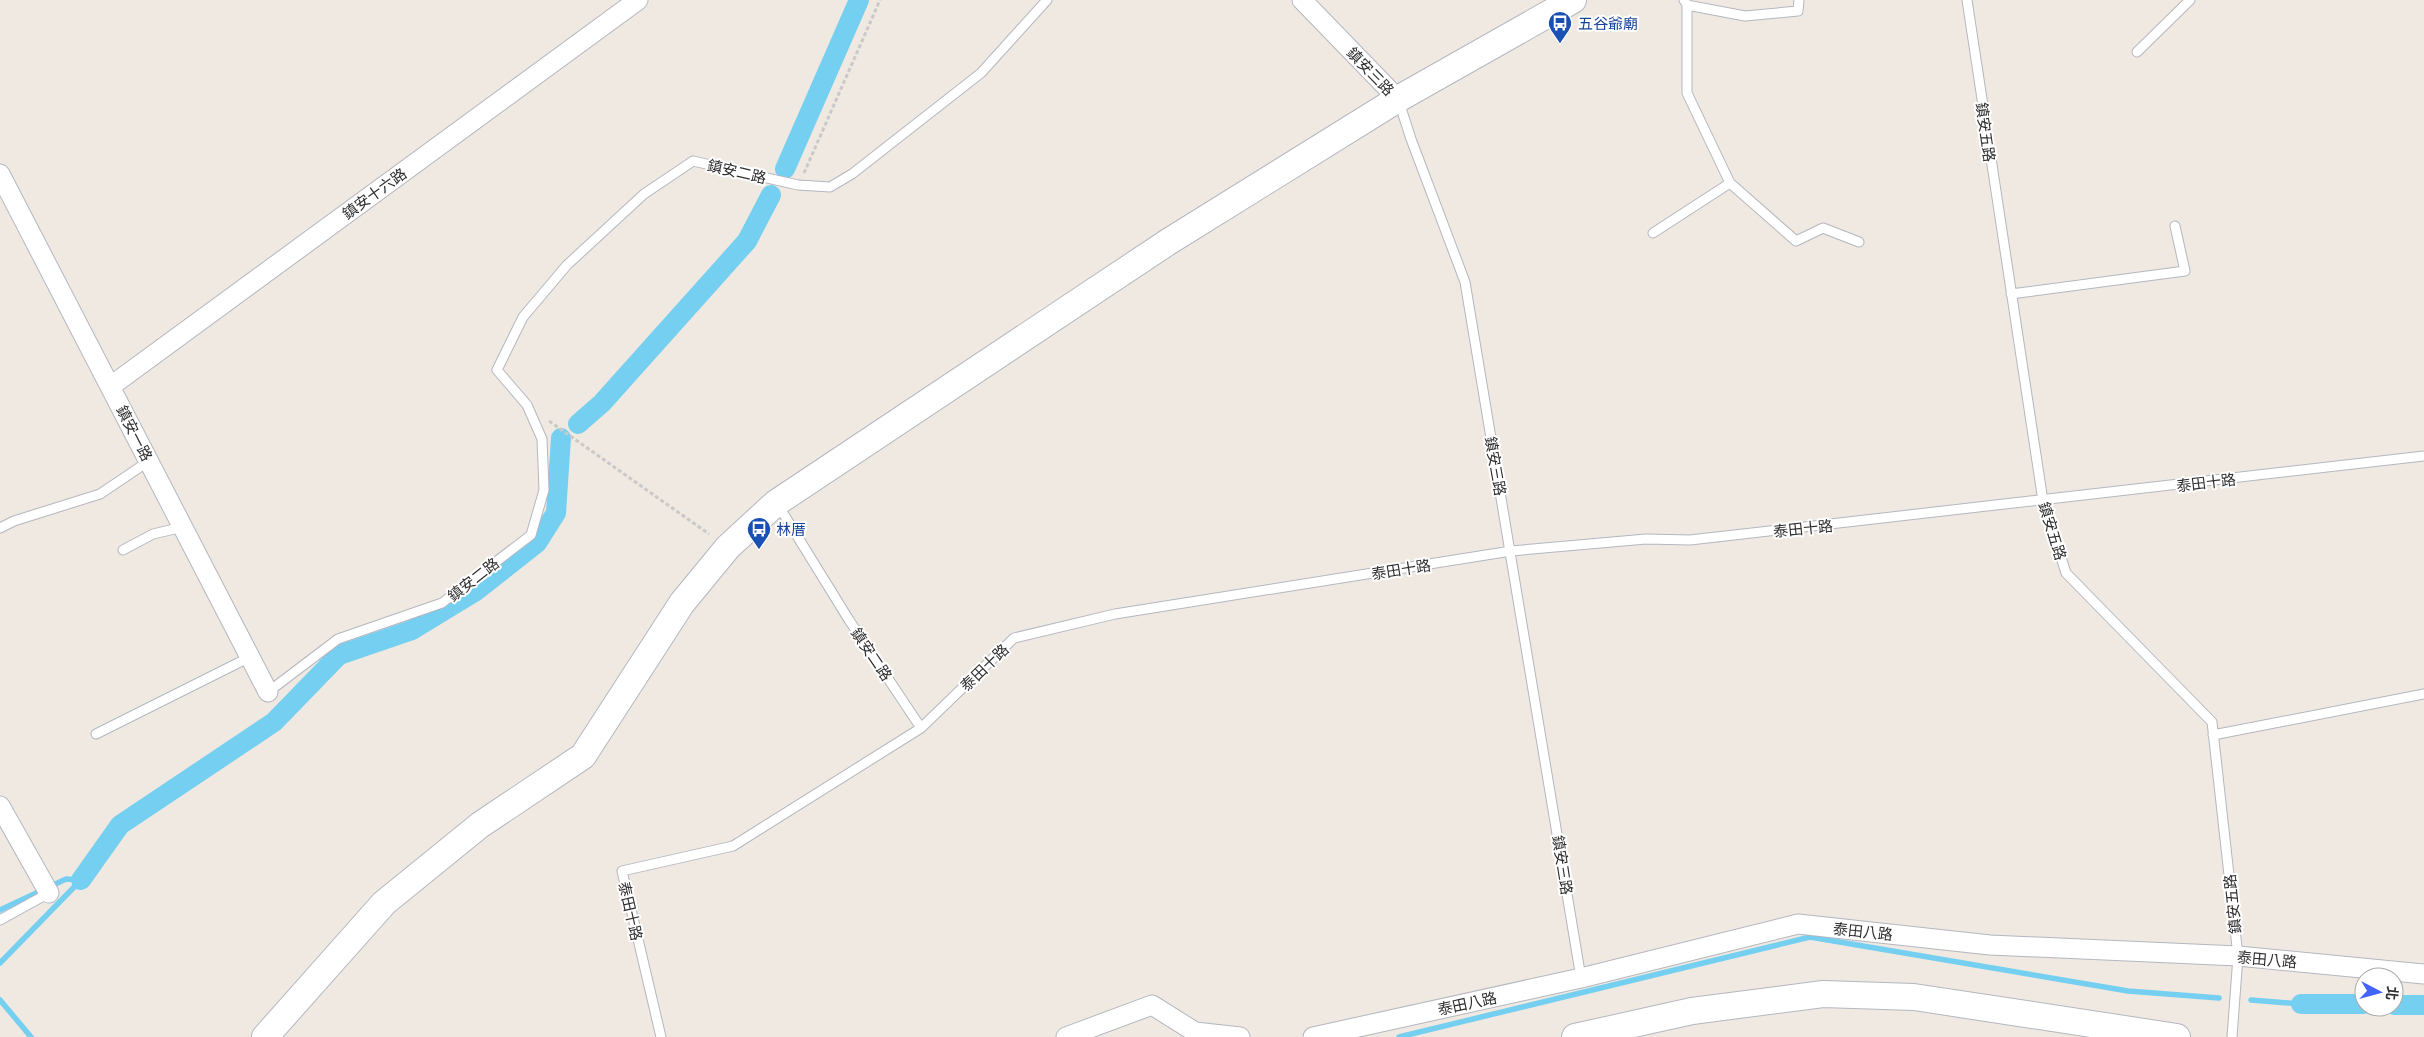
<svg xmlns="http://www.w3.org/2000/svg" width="2424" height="1037" font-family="'Noto Sans','Noto Sans TC',sans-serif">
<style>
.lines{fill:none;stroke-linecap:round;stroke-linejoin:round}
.stream{stroke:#75cff0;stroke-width:5.5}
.canal{stroke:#75cff0;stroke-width:20}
.lane-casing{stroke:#b4b7c1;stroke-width:11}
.street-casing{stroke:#b4b7c1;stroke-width:21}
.secondary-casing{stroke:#b4b7c1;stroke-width:28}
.path{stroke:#c9c9c9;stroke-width:3;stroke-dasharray:4 2.5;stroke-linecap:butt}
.lane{stroke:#fff;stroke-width:9}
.street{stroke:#fff;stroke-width:19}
.secondary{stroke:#fff;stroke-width:26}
.labels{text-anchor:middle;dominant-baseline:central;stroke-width:4;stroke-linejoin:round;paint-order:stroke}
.transit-label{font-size:15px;fill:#164399;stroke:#fff;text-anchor:start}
.street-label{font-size:15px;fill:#2e2e2e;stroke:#fff}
</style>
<rect width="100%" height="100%" fill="#efe9e1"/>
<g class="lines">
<path class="stream" d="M0,910l66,-31 15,1
M0,963l81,-83
M0,1000l31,37
M2251,1000l50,4
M1399,1037l411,-100 318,54 91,7"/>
<path class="canal" d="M785,169l74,-169
M578,424l24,-21 145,-162 24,-46
M81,880l39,-55 154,-103 65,-67 73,-25 64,-39 61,-48 19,-30 5,-75
M2301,1004h63
M2394,1005h30"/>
<g class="lane-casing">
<path id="lane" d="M1684,0l3,5v88l43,90 66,58 27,-13 36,14
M1967,0l76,501 23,72 146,149 26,234 -6,81
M1687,5l58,11 53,-5 1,-11
M2137,52l53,-52
M1399,102l12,37 54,143 116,696
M1653,233l77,-50
M2011,294l174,-23 -10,-45
M778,505l71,115 72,108
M0,528l14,-7 86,-27 49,-33
M123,550l30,-16 30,-7
M268,692l70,-53 104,-36 89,-68 13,-45 -2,-51 -15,-34 -30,-35 26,-53 44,-52 77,-71 49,-33 105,24 32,2 22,-13 129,-101 66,-73
M96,734l154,-77
M2213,735l211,-41
M0,920l49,-27
M661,1037l-39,-166 111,-25 188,-118 93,-90 101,-24 396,-63 135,-12 44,1 734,-84"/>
</g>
<g class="street-casing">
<path id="street" d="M1302,0l96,99
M0,174l268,518
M111,386l527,-386
M0,806l49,87
M1066,1037l86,-32 43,27 45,5
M1313,1037l268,-59 217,-54 192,21 248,11 186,18"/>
</g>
<g class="secondary-casing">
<path id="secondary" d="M265,1037l119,-134 96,-78 103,-69 99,-153 46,-56 48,-44 392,-261 230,-143 175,-99
M1575,1037l117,-26 131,-17 91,3 263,40"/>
</g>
<path class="path" d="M804,173l76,-173
M549,421l160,113"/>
<use href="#lane" class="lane"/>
<use href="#street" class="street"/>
<use href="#secondary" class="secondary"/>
</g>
<defs>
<g id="bus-pin" transform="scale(1.25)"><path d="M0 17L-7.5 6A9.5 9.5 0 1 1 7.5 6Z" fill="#1a4fb4" stroke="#fff"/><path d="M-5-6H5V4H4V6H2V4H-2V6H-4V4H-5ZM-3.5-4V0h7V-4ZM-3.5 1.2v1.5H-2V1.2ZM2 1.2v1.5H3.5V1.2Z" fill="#fff"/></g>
</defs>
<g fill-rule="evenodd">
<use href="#bus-pin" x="1560" y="23"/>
<use href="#bus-pin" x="759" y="529"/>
</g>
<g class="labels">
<g class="transit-label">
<text x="1578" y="23">五谷爺廟</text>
<text x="776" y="529">林厝</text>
</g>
<g class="street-label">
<text transform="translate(1371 71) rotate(46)">鎮安三路</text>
<text transform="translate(1986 132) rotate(82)">鎮安五路</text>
<text transform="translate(737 171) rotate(13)">鎮安二路</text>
<text transform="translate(374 193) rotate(-36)">鎮安十六路</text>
<text transform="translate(135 433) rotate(63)">鎮安一路</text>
<text transform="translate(1496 466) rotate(80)">鎮安三路</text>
<text transform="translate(2206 482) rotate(-7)">泰田十路</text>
<text transform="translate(1803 528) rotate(-6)">泰田十路</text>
<text transform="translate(2053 531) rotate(73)">鎮安五路</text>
<text transform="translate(1401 569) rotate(-9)">泰田十路</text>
<text transform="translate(473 579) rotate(-38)">鎮安二路</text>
<text transform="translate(872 654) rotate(56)">鎮安二路</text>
<text transform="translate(984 667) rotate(-44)">泰田十路</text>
<text transform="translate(1563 865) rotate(81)">鎮安三路</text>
<text transform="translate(2232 904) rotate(-96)">鎮安五路</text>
<text transform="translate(631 911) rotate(77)">泰田十路</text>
<text transform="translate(1863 931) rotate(6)">泰田八路</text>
<text transform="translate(2267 959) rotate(5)">泰田八路</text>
<text transform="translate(1467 1003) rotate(-12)">泰田八路</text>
</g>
</g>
<g transform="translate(2379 992) rotate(96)"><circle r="24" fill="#ffffff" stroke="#ababab"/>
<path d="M0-4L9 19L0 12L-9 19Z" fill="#4264fb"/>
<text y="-8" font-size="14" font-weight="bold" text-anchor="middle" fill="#2e2e2e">北</text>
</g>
</svg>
